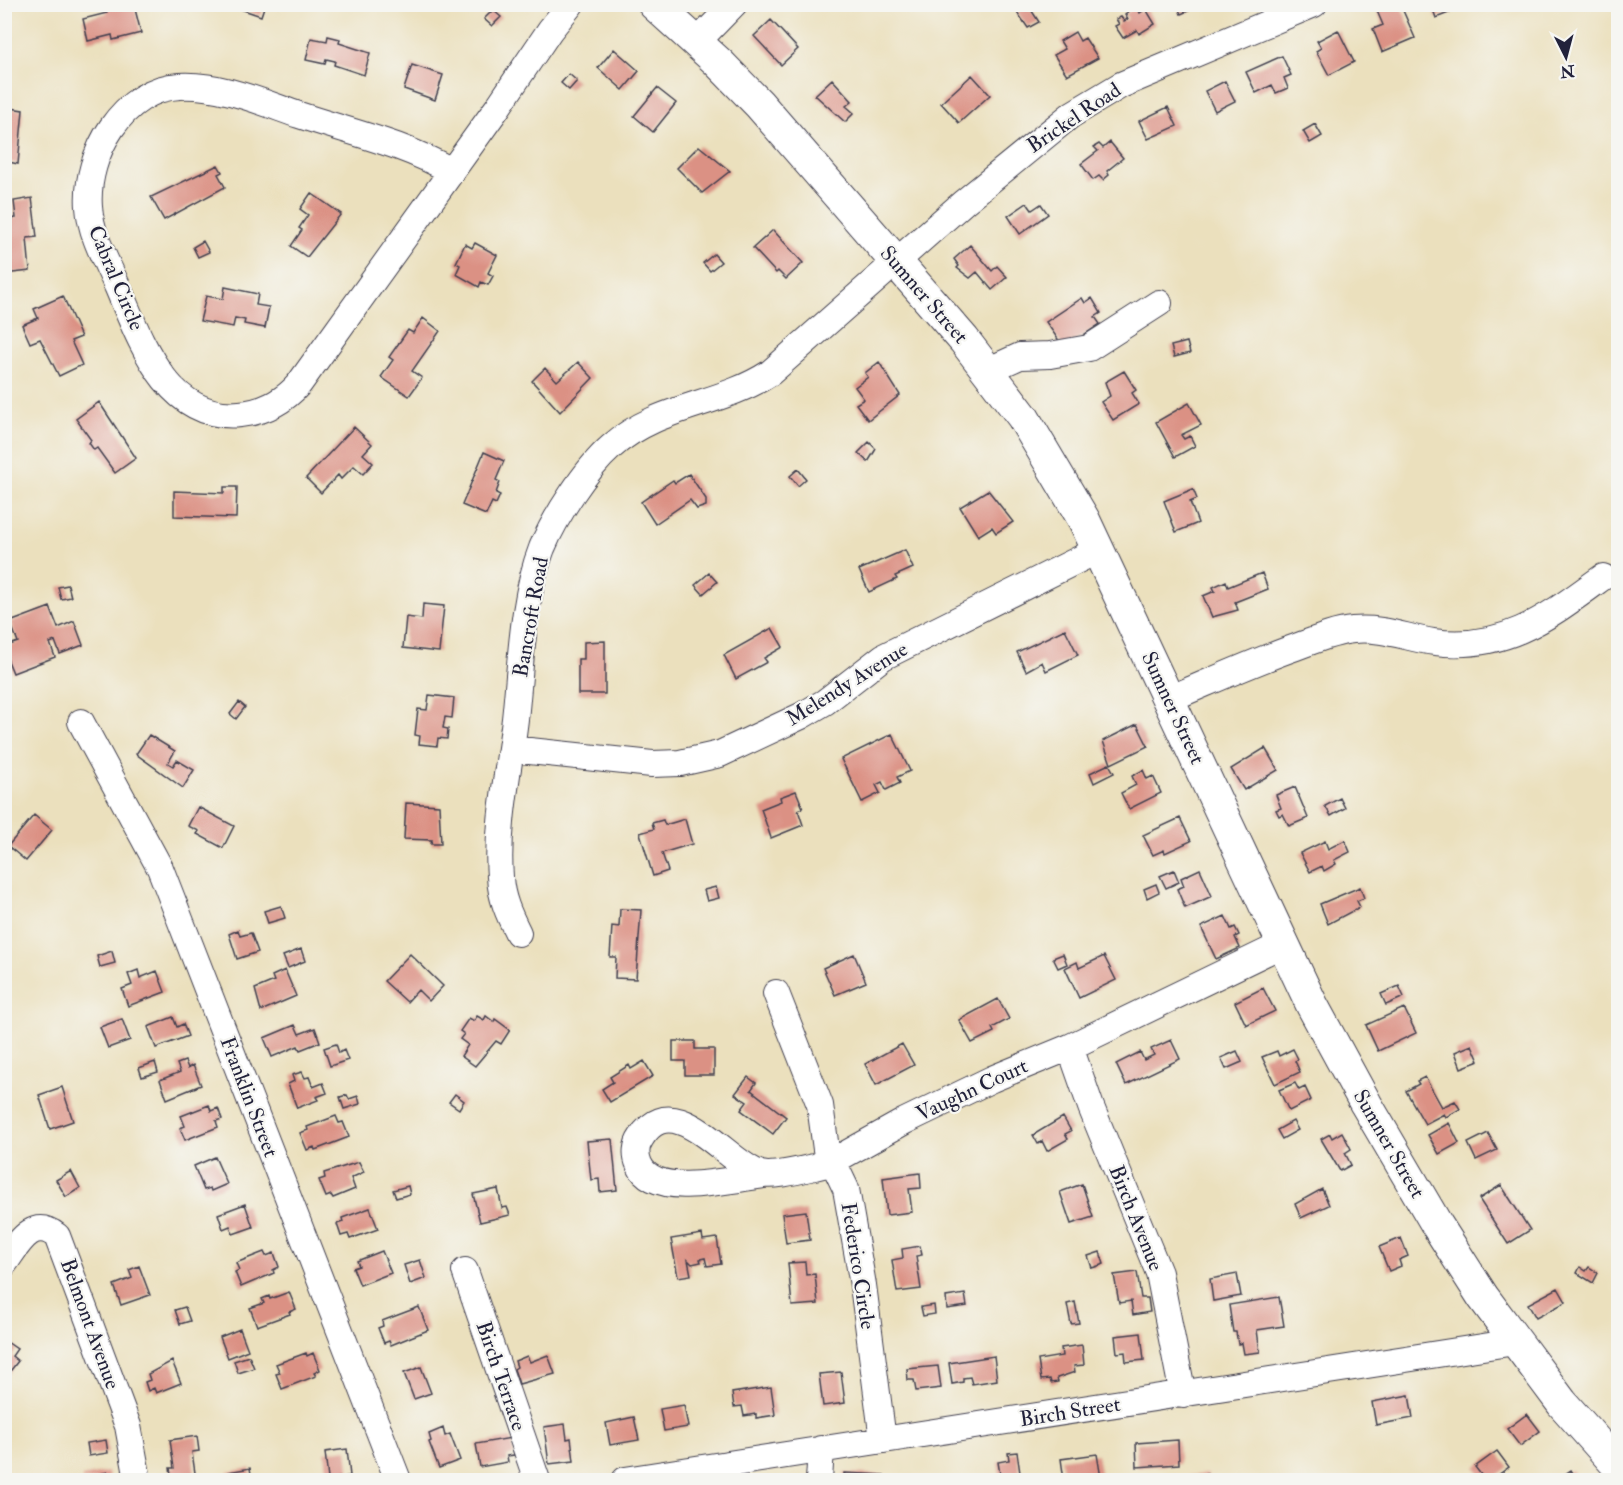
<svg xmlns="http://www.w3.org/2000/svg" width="1623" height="1485" font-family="'IM FELL Double Pica',serif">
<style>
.building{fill:#db9184}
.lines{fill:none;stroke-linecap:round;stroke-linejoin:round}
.minor-casing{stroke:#403e4e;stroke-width:28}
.major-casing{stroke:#403e4e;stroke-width:34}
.minor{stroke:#fff;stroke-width:26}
.major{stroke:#fff;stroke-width:32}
.labels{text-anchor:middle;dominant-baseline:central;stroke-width:4.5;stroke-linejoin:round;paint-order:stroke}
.street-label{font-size:21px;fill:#22223b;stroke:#f6f6f2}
</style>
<rect width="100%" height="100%" fill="#f6f6f2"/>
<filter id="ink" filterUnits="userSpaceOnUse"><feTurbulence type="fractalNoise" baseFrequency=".0167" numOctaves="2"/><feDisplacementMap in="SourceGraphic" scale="12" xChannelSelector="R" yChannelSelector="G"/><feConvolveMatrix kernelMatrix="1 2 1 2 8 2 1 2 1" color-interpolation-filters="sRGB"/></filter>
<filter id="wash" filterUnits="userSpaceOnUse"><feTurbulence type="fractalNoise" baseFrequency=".008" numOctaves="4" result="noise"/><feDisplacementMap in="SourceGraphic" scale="24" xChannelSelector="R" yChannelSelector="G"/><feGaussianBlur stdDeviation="1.35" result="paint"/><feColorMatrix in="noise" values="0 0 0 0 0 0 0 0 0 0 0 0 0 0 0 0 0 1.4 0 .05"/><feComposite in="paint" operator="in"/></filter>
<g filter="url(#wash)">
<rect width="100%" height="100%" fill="#ebe0bd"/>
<g id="blocks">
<path class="building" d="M116,4l18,1 7,28 -28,7 -1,-5 -24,6 -5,-22 24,-6 -1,-4z
M226,4h39l-4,12z
M1431,4h29v1l-10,4 1,3 -15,6z
M1028,5l11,17 -11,6 -11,-16z
M1177,5h25l-21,9z
M1392,5l2,4 7,-3 14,32 -33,14 -9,-23 10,-4 -6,-14z
M1136,6l4,7 6,-4 9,15 -16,10 -2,-4 -14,8 -8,-12 4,-2 -3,-5 5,-2 3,4 4,-2 -3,-5z
M493,10l8,7 -9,9 -8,-7z
M771,20l27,29 -17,16 -27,-29z
M1338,30l16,32 -25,13 -13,-24 5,-3 -4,-7z
M1075,32l5,9 5,-3 13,20 -31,17 -13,-20 11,-6 -5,-8z
M328,36l12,3 -1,4 31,10 -6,22 -30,-10 1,-4 -9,-2 -1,5 -19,-4 5,-22 16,3z
M614,49l25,22 -16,19 -25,-22z
M1282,56l9,19 -7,3 4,10 -12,5 -4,-8 -16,8 -10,-21z
M412,65l31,10 -8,25 -31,-11z
M569,74l8,7 -8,9 -8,-7z
M972,75l18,20 -31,28 -18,-20z
M832,79l20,22 -6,5 8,7 -9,9 -30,-27z
M1225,81l10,20 -20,10 -10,-20z
M657,88l19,15 -23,29 -19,-16z
M4,107l19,3 -5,54 -14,-3z
M1168,107l9,19 -29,13 -9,-18z
M1315,124l7,12 -12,7 -7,-12z
M1110,142l13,16 -16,13 2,4 -6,5 -4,-4 -6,4 -12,-16 17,-13 -4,-4 5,-3 4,4z
M699,146l31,25 -28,22 -25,-25z
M218,165l4,7 -4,2 7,13 -61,33 -13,-23z
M311,193l30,21 -34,43 -16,-11 11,-16 -3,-2 9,-13 -8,-6z
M32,198l5,39 -10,1 3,33 -26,3v-55l12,-1 -2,-17z
M1027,203l5,7 9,-6 7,10 -28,20 -12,-18z
M773,230l30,33 -17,16 -8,-8 -2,2 -23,-25z
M203,241l6,11 -11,5 -5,-10z
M475,243l22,12 -9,18 5,3 -5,9 -7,-3 -2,5 -23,-13 4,-9 -4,-2 9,-19 7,4z
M970,245l22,26 5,-5 10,11 -15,13 -15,-18 -7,6 -13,-10 2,-2 -5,-7z
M714,254l7,8 -11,9 -7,-8z
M225,287l33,7 -2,11 13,2 -4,21 -21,-4 1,-4 -10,-2 -2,9 -33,-6 6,-25 17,3z
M63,296l18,41 -10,4 11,24 -23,11 -19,-37 -10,4 -8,-18 16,-7 -4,-9z
M1082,298l3,5 7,-5 9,15 -6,4 5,7 -36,24 -18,-26z
M423,318l17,13 -28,40 10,7 -13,18 -28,-19 12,-17 -4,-3 19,-27 5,3z
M1187,342l3,11 -16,4 -3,-11z
M578,362l15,16 -33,34 -28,-31 13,-13 12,13z
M879,362l21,33 -32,25 -12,-16 8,-5 -9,-12 13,-10 -3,-4z
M1124,371l12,19 -4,3 7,11 -26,16 -12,-18 9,-6 -5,-14z
M99,402l37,56 -21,15 -18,-25 -3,2 -5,-7 2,-3 -15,-21z
M1189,403l12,22 -20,10 3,4 6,-3 5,10 -20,11 -19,-35z
M354,427l18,17 -9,10 10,9 -10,11 -9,-8 -13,13 -3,-4 -17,18 -15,-15z
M869,442l7,7 -8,13 -10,-9z
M484,452l20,9 -8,19 4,2 -4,11 4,2 -4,9 -4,-2 -6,13 -24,-10z
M798,469l8,10 -8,7 -8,-10z
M689,474l17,25v7l-9,3 -7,-9 -35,24 -14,-22 32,-22 2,3z
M224,487h13l-1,31 -62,-2v-25l50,2z
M1193,489l4,10 -7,3 8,21 -22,9 -12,-31z
M988,490l25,32 -17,11 -4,-6 -14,9 -18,-29z
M905,550l8,18 -18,8 2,3 -28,13 -10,-22z
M709,573l8,9 -14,12 -8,-9z
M1262,573l6,16 -33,13 3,8 -26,7 -9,-21 12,-5 -2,-4 13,-6 2,6z
M68,585l3,12 -10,2 -3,-12z
M423,604l21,2 -5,46 -36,-4 3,-31 16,2z
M50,607l8,21 16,-7 9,24 -23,9 -5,-13 -5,2 5,14 -42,16 -9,-22v-4l14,-5 -8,-20z
M772,628l11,19 -19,11 3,4 -31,17 -12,-24z
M1065,629l13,26 -32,16 -4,-9 -16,9 -9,-19z
M605,641v53h-27v-35h6v-17z
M429,695l25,3 -2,20 -7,-1 -2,11 5,1 -1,10 -9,-1 -1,8 -18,-2 1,-8 -5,-1 3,-26 9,1z
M239,702l6,5 -9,12 -6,-5z
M1137,724l11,22 -37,18 -8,-23z
M892,734l18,37 -13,6 3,6 -14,7 -4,-8 -6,3 4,8 -18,9 -21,-43z
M149,735l26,16 -7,12 5,3 4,-6 17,10 -11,18 -47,-34z
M1265,748l13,22 -34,20 -13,-21z
M1109,764l5,9 -20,10 -4,-10z
M1143,770l4,9 6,-3 8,17 -32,16 -8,-16 15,-8 -4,-9z
M1295,787l13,31 -19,8 -6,-12 -4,2 -3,-6 5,-2 -5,-13z
M796,791l7,17 -5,2 5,15 -32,13 -10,-29 20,-8 -1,-4z
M1340,798l5,10 -14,8 -6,-10z
M406,803l33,2 2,39h-10l1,-4 -28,-1z
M198,807l36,19 -11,22 -26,-14 2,-3 -11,-5z
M34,815l18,15 -26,31 -18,-15z
M1180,818l11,23 -26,12 -1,-3 -11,5 -10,-20z
M685,819l7,25 -30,9 6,18 -15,5 -13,-43 14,-4 -2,-6 11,-3 2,5z
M1345,840l5,12 -16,8 2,4 -12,7 -2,-5 -12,6 -10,-19 25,-12 3,8z
M1200,869l12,27 -27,12 -8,-19 7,-3 -3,-8z
M1174,870l5,12 -13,6 -6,-12z
M1156,884l3,8 -12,6 -3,-9z
M716,887l3,11 -12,3 -3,-11z
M1360,887l4,11 -7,3 3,6 -32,17 -8,-20z
M281,906l4,12 -17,5 -4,-12z
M620,909l21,1 -5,69 -21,-1 1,-21h-6l2,-31 7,1z
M1225,916l6,13 4,-2 4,8 -4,2 5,11 -24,11 -15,-32z
M238,930l2,6 11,-3 7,19 -21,7 -8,-25z
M301,949l4,12 -17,7 -5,-12z
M112,951l3,12 -15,4 -3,-11z
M410,954l33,32 -14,15 -11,-11 -11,12 -23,-21z
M854,954l12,28 -31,13 -12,-27z
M1063,954l4,10 -9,4 -5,-10z
M1104,956l12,24 -37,18 -14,-30 12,-6 2,6z
M138,970l2,8 17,-7 8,21 -37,14 -6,-17 10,-4 -4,-11z
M285,970l11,26 -35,15 -6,-22 19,-8 -2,-5z
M1399,986l5,11 -18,8 -5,-11z
M1263,988l12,23 -29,14 -11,-23z
M998,999l11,20 -17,9 2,4 -22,11 -13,-23z
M1404,1008l12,25 -38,18 -12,-26z
M477,1016l7,4 2,-4 8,6 1,-3 15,11 -9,14 -5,-3 -21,25 -14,-10 7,-11 -8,-6 4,-5 -4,-3 9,-13 5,3z
M173,1017l4,10 6,-3 5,12 -32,12 -8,-21z
M122,1019l8,21 -22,8 -8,-21z
M295,1025l4,9 16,-6 5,14 -20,8 -2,-4 -26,11 -8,-19z
M1171,1040l9,19 -54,26 -10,-21 24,-12 4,8 10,-5 -3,-6z
M673,1041h22v8h19v26h-29v-14h-12z
M336,1044l3,9 5,-3 4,10 -18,6 -6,-18z
M902,1044l12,21 -38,20 -11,-21z
M1472,1045l7,16 -18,7 -6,-16z
M1293,1049l5,10 -3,2 5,11 -25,12 -13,-27 15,-6 2,5z
M1237,1051l5,11 -16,7 -5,-11z
M185,1061l3,7 5,-3 8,20 -34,14 -7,-19 20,-8 -3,-8z
M644,1061l9,15 -43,26 -8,-13 11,-7 -3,-5 19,-12 2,4z
M155,1062l3,10 -16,5 -3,-9z
M302,1072l3,6 4,-1 4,10 10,-4 4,10 -11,4 2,3 -21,8 -9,-24 6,-3 -2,-6z
M748,1077l8,6 -5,7 35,27 -13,17 -32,-24 6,-8 -12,-8z
M1425,1077l17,30 13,-6 5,8 -14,8 -2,-3 -19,10 -19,-33 13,-7 -2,-3z
M1295,1083l4,7 6,-3 6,13 -22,11 -10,-21z
M62,1087l11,34 -23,8 -11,-34z
M455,1094l9,7 -5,8 -10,-7z
M347,1095l2,4 9,-3 2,8 -16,5 -4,-12z
M209,1105l2,6 7,-3 4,11 -6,2 2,6 -33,13 -5,-12 5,-2 -4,-10z
M336,1116l3,7 4,-1 6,15 -34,13 -1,-3 -7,3 -7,-17 8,-3 -1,-3z
M1063,1117l8,14 -6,3 3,5 -21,12 -5,-10 -4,3 -5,-9z
M1293,1121l5,9 -16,9 -5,-9z
M1449,1123l10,20 -20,11 -11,-19z
M1342,1132l9,17 -6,4 6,12 -11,6 -19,-32 9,-5 2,4z
M1488,1133l9,17 -21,10 -8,-17z
M612,1139l5,51 -17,2 -1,-13 -8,1 -4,-39z
M215,1157l12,27 -16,7 -1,-3 -6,2 -10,-24z
M359,1162l5,10 -13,6 4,11 -22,9 -2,-3 -5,2 -7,-17 6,-2 -1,-5z
M71,1171l9,17 -14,9 -10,-17z
M920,1173l1,15 -12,1 3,23 -25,3 -4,-37z
M1082,1184l11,33 -22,7 -11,-32z
M1501,1185l29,45 -22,14 -29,-45z
M408,1186l2,8 -14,4 -3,-8z
M498,1189l4,19 5,-1 3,8 -30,7 -7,-28z
M1322,1189l7,16 -28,13 -6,-14z
M245,1204l8,23 -20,7 -3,-8 -7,3 -5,-15z
M370,1208l8,21 -28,10 -2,-5 -7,2 -4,-12 6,-2 -1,-4z
M806,1211l4,29 -24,3 -4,-29z
M702,1234l1,6 14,-2 4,26 -14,2 -2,-8 -5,1 1,3 -9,2 -4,-4 3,15 -13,2 -7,-38z
M1401,1238l7,18 -9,4 2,6 -12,5 -10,-24z
M920,1246l2,9 -6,1 5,33 -24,3 -5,-32 11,-2 -1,-9z
M382,1251l9,22 -31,12 -7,-17 6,-2 -2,-5z
M264,1252l2,4 8,-3 5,14 -6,3 1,3 -33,14 -6,-15 4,-2 -3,-7z
M1100,1252l4,12 -12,4 -4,-12z
M420,1260l6,18 -16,6 -6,-19z
M805,1262l1,13 9,-1 3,30 -26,2 -4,-43z
M139,1266l11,29 -29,10 -7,-20 18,-7 -3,-8z
M1580,1267l6,4 3,-4 9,6 -5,10 -16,-10z
M1137,1272l4,26h7l2,14 -17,3 -2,-14 -12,2 -5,-28z
M1237,1274l4,22 -28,5 -3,-22z
M1558,1288l8,14 -30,16 -8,-14z
M289,1292l7,17 -7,3 1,2 -33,12 -7,-18 14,-5 -2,-4 7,-3 1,3z
M965,1294l2,12 -20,3 -1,-12z
M1279,1297l5,29 -27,4 3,22 -16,2 -2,-11 -4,1 -2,-12h-3l-4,-27z
M1075,1302l4,21 -8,1 -4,-20z
M934,1305l1,9 -12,2 -2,-9z
M185,1307l5,14 -10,3 -5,-14z
M419,1307l9,23 -37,15 -2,-4 -5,2 -6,-15 5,-2 -1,-5z
M240,1329l8,21 -20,8 -8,-21z
M1141,1333l3,27 -18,2 -1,-10 -8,1 -2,-17z
M4,1340l13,9 -5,7 6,5 -10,13 -4,-3z
M1082,1345l2,20 -10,1 1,6 -18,6 1,4 -7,1 -1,-4 -9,1 -3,-20 24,-4 -1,-8z
M306,1353l1,3 6,-3 7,17 -6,3 2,3 -34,13 -6,-15 4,-1 -4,-9z
M548,1355l7,19 -36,10 -5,-15 3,-2 -2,-6 12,-5 3,6z
M249,1356l5,12 -16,5 -4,-12z
M994,1356l3,24 -25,4 -2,-7 -7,1v4l-11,2 -3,-21z
M172,1361l9,22 -25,10 -2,-5 -6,3 -3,-9 5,-2 -2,-6z
M938,1366l3,22 -25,3 -2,-11h-6l-1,-11z
M421,1367l10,26 -17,6 -10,-26z
M841,1372l4,31 -22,3 -4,-32z
M771,1387l4,28 -19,3v-4l-12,2 -2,-10 -8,1 -2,-14z
M1409,1395l4,23 -37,7 -4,-23z
M684,1405l4,22 -24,4 -4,-22z
M1527,1414l13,17 -20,15 -13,-17z
M634,1417l5,23 -29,5 -4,-22z
M565,1424l2,15 4,-1 3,23 -25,3 -5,-37z
M443,1428l2,8 5,-2 10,26 -21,8 -10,-26 2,-1 -2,-7z
M197,1436l2,15 -7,1 4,28h-31l-1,-4 7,-1 -1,-7h4l-4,-28z
M511,1438l3,17 -7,1 1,6 -28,5 -4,-23z
M106,1440l2,13 -19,3 -2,-13z
M1178,1440l1,24 -42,3 -1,-24z
M347,1449l3,27 -22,3 -3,-27z
M1497,1451l12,16 -18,13h-6l-10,-13z
M1017,1452l4,28h-20l-3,-18 11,-2 -1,-7z
M1097,1454l4,24 -37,2 -3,-21z
M250,1468l2,12h-22l-2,-8z
M1571,1470l6,10h-21z
M108,1472l2,8h-28v-3z
M844,1473l40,2v5h-40z
M1207,1474l1,6h-19l-1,-4z"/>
</g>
</g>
<g filter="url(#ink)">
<use href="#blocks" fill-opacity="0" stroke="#403e4e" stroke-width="1.5"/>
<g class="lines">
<g class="minor-casing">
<path id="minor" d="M697,42l37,-38
M451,171c-46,-27 -101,-39 -152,-56 -38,-13 -78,-31 -119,-29 -57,2 -95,69 -91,121 2,29 18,55 29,81 23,54 50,133 122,126 24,-2 44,-13 59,-30l199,-277 52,-77 21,-26
M989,370l31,-14 30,-1 39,-7 70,-45
M1169,699c43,-18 84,-37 127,-52 19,-7 37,-15 57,-17 30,-3 53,8 81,12 72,9 114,-25 169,-65
M81,722l79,146 238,612
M511,749l141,15 28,-1 40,-9 81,-38 24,-14 58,-45 215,-107
M518,933c-9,-18 -17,-35 -18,-56 -4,-52 9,-107 15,-158 6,-54 7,-120 27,-171 13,-31 43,-78 69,-101 46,-42 109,-41 159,-74l194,-171 107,-87 50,-30 193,-81
M776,993l44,112 8,59 77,-43 87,-42 78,-32 213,-103
M1070,1047l21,60 68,166 24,122
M763,1175c-30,4 -109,25 -124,-11 -4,-9 -3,-19 2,-26 33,-54 87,27 120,36 13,4 51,-7 67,-10l8,4 10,21 17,96 20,155
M4,1264c14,-19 27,-48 53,-28l71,190 10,54
M465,1271l72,209
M625,1480l890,-138
M819,1480l2,-31"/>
</g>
<g class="major-casing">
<path id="major" d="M654,4l64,58 41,42 205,236 59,77 61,103 228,485 54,99 71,121 46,72 79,106 56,63"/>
</g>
<use href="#minor" class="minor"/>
<use href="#major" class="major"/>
</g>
</g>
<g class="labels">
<g class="street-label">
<text transform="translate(1074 118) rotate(-34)">Brickel Road</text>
<text transform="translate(116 278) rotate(67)">Cabral Circle</text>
<text transform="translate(924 295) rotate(49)">Sumner Street</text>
<text transform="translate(531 617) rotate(-80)">Bancroft Road</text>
<text transform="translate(847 684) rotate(-32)">Melendy Avenue</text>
<text transform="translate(1173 708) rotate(65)">Sumner Street</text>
<text transform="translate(972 1090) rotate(-25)">Vaughn Court</text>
<text transform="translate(249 1097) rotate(69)">Franklin Street</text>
<text transform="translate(1389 1144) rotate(60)">Sumner Street</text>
<text transform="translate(1136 1218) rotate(68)">Birch Avenue</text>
<text transform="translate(858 1266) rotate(81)">Federico Circle</text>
<text transform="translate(90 1324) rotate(70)">Belmont Avenue</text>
<text transform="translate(501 1376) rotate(71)">Birch Terrace</text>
<text transform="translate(1070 1412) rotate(-9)">Birch Street</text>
</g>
</g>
<rect width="1623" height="1485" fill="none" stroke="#f6f6f2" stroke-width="24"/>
<g transform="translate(1566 57) rotate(174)" stroke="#f6f6f2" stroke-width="4.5" paint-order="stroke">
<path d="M0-4.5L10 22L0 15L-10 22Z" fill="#22223b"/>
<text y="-9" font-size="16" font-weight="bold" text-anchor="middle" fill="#22223b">N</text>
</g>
</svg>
